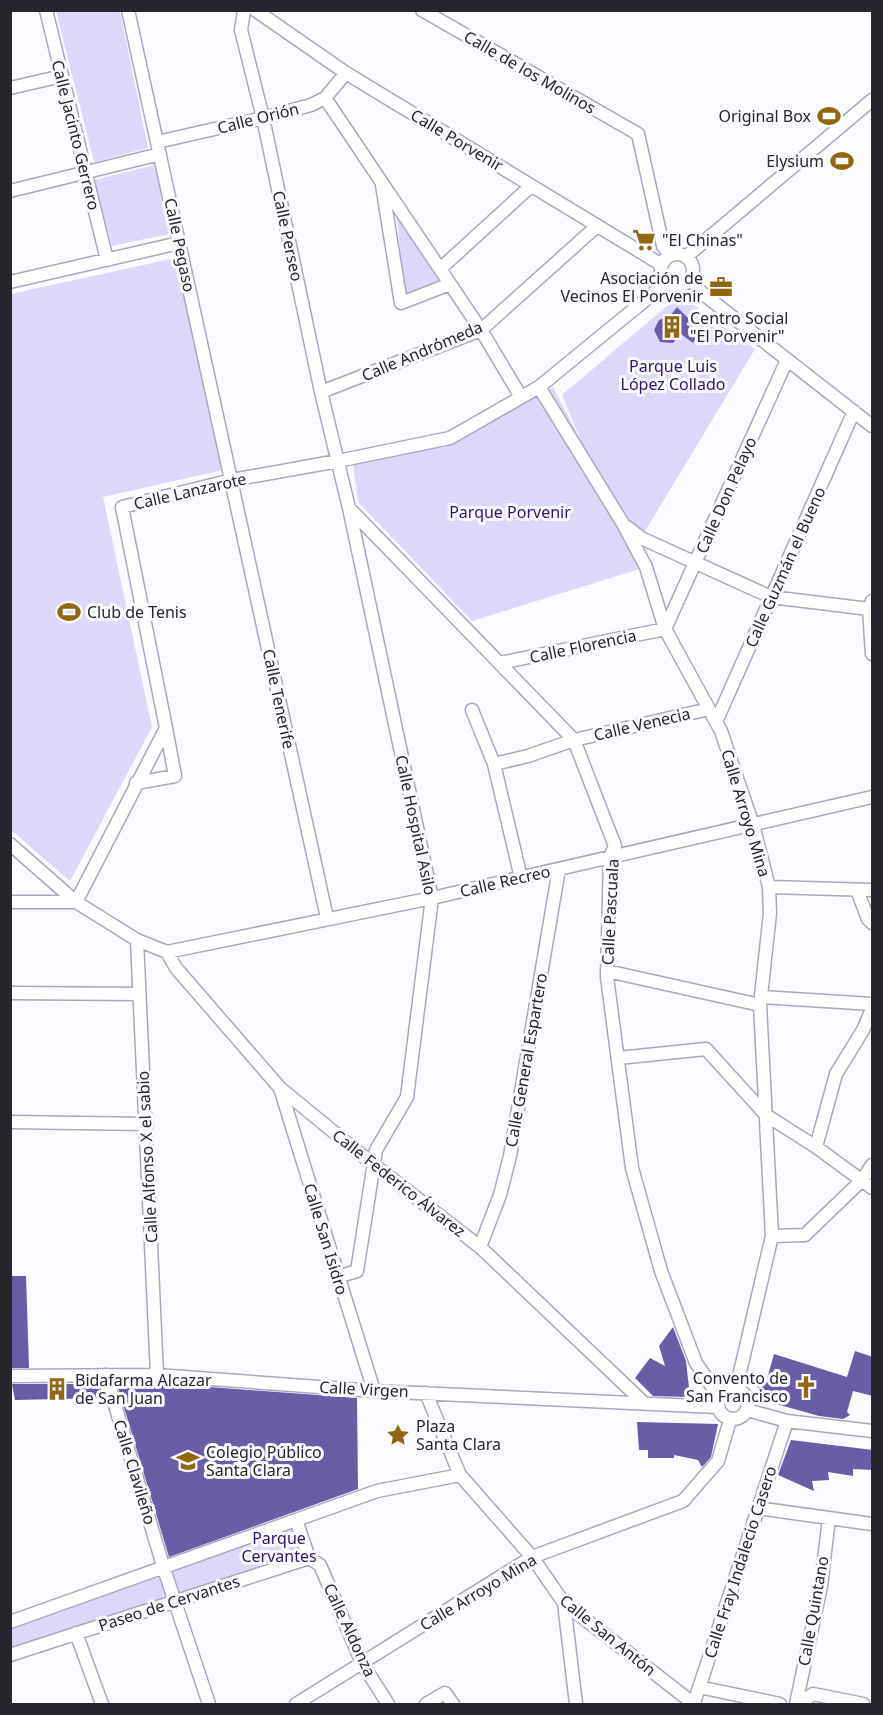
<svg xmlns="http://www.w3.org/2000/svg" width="883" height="1715" font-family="'Noto Sans',sans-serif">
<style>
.green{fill:#dcd8f9}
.building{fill:#6a5da5}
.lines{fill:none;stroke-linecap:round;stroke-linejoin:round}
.street-casing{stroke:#a9a7be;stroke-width:15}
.street{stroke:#fff;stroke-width:12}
.labels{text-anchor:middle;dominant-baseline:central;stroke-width:6;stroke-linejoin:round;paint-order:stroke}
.street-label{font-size:16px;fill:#27262f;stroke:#fafaff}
.poi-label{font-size:16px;fill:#27262f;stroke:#fafaff;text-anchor:start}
.park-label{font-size:16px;fill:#31136c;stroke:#fafaff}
</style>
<rect width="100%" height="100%" fill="#fafaff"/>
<path class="green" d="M56,11h64l28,137 -54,14z
M155,165l14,69 -57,12 -18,-66z
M397,218l42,63 -35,13z
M175,258l48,212 -120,27 49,230 -82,154 -59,-51v-536z
M680,295l75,54 -110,182 -22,-9 23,45 -174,54 -114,-119 -5,-37 97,-27 103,-51 29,56 -20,-48z
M296,1520l13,38 -298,97 -1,-33z"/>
<path class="building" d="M677,307l13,13 -4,4 12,10 -5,9 -12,-9 -8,9 -13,-1 -6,-12 5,-10 11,-4z
M10,1276h16l3,92h-19z
M673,1327l13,34 3,27h-3l1,9 -34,-1 -18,-18 15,-20 15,8 -6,-20z
M855,1351l18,6v39l-20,-5 -6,21 3,3 -7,4 -24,-3 -57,-16 -6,-17 13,-2 -2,-2 7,-25 73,23z
M157,1383l200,15 1,91 -189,68 -52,-173z
M12,1384h88l4,14 -89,2z
M637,1422l81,2 -7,33 -9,10 -4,-7 -24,-5v3h-26v-8h-9z
M791,1440l82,10v20l-20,-1v7l-25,-4 1,8 -17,1 2,10 -36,-16z"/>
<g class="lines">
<g class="street-casing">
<path id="street" d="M46,10l61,250
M128,10l199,908
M244,10l-3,20 22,88 58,274 28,116 83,390 -25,199 -31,53 -19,121 -20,6
M255,10l91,63 316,192
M422,10l216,124 25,112 7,9
M10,88l52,-12
M325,98l156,232 40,67
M157,142l106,-24 48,-13 14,-7 21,-25
M382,185l19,118 49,-19
M10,191l150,-37
M661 270a16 16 0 1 1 32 0a16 16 0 1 1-32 0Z
M687,256l185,-156
M440,269l91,-83
M691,280l11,13 170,133
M10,282l169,-39
M539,387l83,135 24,45 19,62 56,102 32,94 16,62 1,26 -10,92 12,231 -36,153
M321,392l160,-62 116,-104
M349,508l225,232 41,106 -5,11 -3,120 25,191 29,103 35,92 23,34
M627,527l14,11 130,59 98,12
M872,601l-3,8 3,45
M500,663l165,-34 122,-269
M472,710l22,54
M716,722l138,-311
M136,783l39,-7 -9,-48
M10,844l66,58 61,38 30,12 265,-54 440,-101
M521,878l-27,-114 34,-8 46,-16 135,-31
M769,887l103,3
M857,890l11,29 4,4
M10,902h66
M76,902l90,-174 -44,-221 110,-27 106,-19 112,-23 89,-51 127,-104
M137,940l20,435
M167,952l9,16 104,120 94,77 106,82 164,156
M607,971l153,34
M10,993l129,1
M761,997l111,7
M618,1058l88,-9 60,66 50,32 56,41
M280,1088l94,303
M10,1122l137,2
M816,1147l20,-73 27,-44 9,-21
M772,1236l33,-1 57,-55 10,-15
M480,1247l20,-52 10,-39 49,-287
M106,1375l58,194 45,135
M10,1376l147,-1 217,16 343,16
M718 1404a15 15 0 1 1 30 0a15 15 0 1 1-30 0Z
M747,1410l40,11 85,10
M460,1475l72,82 32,46 130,101
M757,1508l115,16
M296,1520l81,-29 83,-16 -34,-82
M309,1558l11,7 42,98 26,41
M564,1603l12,101
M10,1622l286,-102 13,38
M76,1633l26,71
M10,1655l299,-97
M699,1687l81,17
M694,1703l93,-282
M296,1704l236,-147 151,-56 35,-40 12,-41
M426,1704l19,-11 8,11
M796,1704l25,-118 8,-68
M799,1704l14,-10 50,10"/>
</g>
<use href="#street" class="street"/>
</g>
<defs>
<g id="stadium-bare" transform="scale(1.8)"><path d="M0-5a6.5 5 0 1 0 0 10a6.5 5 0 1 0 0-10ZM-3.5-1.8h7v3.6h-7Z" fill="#90680f" stroke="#fafaff" stroke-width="2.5" paint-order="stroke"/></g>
<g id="supermarket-bare" transform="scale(1.8)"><path d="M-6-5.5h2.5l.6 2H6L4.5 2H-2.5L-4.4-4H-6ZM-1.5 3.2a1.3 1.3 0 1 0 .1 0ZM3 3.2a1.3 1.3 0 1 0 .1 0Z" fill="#90680f" stroke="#fafaff" stroke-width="2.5" paint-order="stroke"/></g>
<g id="office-bare" transform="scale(1.8)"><path d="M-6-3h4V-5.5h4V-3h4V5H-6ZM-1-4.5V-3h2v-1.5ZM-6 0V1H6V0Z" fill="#90680f" stroke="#fafaff" stroke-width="2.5" paint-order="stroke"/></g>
<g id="building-bare" transform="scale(1.8)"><path d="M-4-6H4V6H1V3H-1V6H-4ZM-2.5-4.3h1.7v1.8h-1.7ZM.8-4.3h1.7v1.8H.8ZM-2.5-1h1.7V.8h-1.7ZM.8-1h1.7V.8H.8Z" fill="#90680f" stroke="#fafaff" stroke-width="2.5" paint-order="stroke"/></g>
<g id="church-bare" transform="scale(1.8)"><path d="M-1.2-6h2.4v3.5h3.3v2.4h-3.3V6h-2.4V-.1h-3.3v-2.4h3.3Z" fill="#90680f" stroke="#fafaff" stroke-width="2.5" paint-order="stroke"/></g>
<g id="sight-bare" transform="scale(1.8)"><path d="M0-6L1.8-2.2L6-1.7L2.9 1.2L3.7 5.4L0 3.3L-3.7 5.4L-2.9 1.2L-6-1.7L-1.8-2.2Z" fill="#90680f" stroke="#fafaff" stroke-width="2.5" paint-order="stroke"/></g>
<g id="school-bare" transform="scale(1.8)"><path d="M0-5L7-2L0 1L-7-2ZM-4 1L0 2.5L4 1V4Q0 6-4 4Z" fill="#90680f" stroke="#fafaff" stroke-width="2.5" paint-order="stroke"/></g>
</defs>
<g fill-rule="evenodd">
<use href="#stadium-bare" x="829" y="116"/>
<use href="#stadium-bare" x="842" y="161"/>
<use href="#supermarket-bare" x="644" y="240"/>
<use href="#office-bare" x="721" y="287"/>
<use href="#building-bare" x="672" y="327"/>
<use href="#stadium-bare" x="69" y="612"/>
<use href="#church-bare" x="806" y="1387"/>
<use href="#building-bare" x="57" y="1389"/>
<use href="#sight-bare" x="398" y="1435"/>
<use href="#school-bare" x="188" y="1461"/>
</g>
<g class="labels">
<g class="street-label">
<text transform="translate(530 72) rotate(30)">Calle de los Molinos</text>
<text transform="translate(258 118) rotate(-14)">Calle Orión</text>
<text transform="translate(76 135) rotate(76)">Calle Jacinto Gerrero</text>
<text transform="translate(457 140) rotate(31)">Calle Porvenir</text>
<text transform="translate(288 236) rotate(78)">Calle Perseo</text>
<text transform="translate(180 245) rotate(78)">Calle Pegaso</text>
<text transform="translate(422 351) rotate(-23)">Calle Andrómeda</text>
<text transform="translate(190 491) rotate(-13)">Calle Lanzarote</text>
<text transform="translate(726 495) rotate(-66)">Calle Don Pelayo</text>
<text transform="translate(785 567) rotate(-66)">Calle Guzmán el Bueno</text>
<text transform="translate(583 646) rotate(-12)">Calle Florencia</text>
<text transform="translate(279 699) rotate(78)">Calle Tenerife</text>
<text transform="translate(642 724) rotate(-13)">Calle Venecia</text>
<text transform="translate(746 813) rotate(73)">Calle Arroyo Mina</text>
<text transform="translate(416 825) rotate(78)">Calle Hospital Asilo</text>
<text transform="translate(505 881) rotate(-13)">Calle Recreo</text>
<text transform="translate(610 912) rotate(-87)">Calle Pascuala</text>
<text transform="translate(526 1060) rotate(-80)">Calle General Espartero</text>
<text transform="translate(147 1157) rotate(-93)">Calle Alfonso X el sabio</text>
<text transform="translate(399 1183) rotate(38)">Calle Federico Álvarez</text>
<text transform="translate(326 1239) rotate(73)">Calle San Isidro</text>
<text transform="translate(364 1389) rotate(3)">Calle Virgen</text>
<text transform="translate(135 1472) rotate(73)">Calle Clavileño</text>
<text transform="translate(740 1562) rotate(-72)">Calle Fray Indalecio Casero</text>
<text transform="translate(478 1592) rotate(-31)">Calle Arroyo Mina</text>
<text transform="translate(169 1603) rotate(-18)">Paseo de Cervantes</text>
<text transform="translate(813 1611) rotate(-80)">Calle Quintano</text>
<text transform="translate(350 1630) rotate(65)">Calle Aldonza</text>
<text transform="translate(608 1635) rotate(39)">Calle San Antón</text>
</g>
<g class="poi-label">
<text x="811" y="116" text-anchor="end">Original Box</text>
<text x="824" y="161" text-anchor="end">Elysium</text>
<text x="662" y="240">"El Chinas"</text>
<text x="703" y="278" text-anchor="end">Asociación de<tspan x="703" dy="18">Vecinos El Porvenir</tspan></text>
<text x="690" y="318">Centro Social<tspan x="690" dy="18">"El Porvenir"</tspan></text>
<text x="87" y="612">Club de Tenis</text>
<text x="788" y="1378" text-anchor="end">Convento de<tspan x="788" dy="18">San Francisco</tspan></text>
<text x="75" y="1380">Bidafarma Alcazar<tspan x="75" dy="18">de San Juan</tspan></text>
<text x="416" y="1426">Plaza<tspan x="416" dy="18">Santa Clara</tspan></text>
<text x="206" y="1452">Colegio Público<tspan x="206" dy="18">Santa Clara</tspan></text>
</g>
<g class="park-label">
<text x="673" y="366">Parque Luis<tspan x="673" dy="18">López Collado</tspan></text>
<text x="510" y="512">Parque Porvenir</text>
<text x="279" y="1538">Parque<tspan x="279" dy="18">Cervantes</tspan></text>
</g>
</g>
<rect width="883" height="1715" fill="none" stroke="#27262f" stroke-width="24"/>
</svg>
